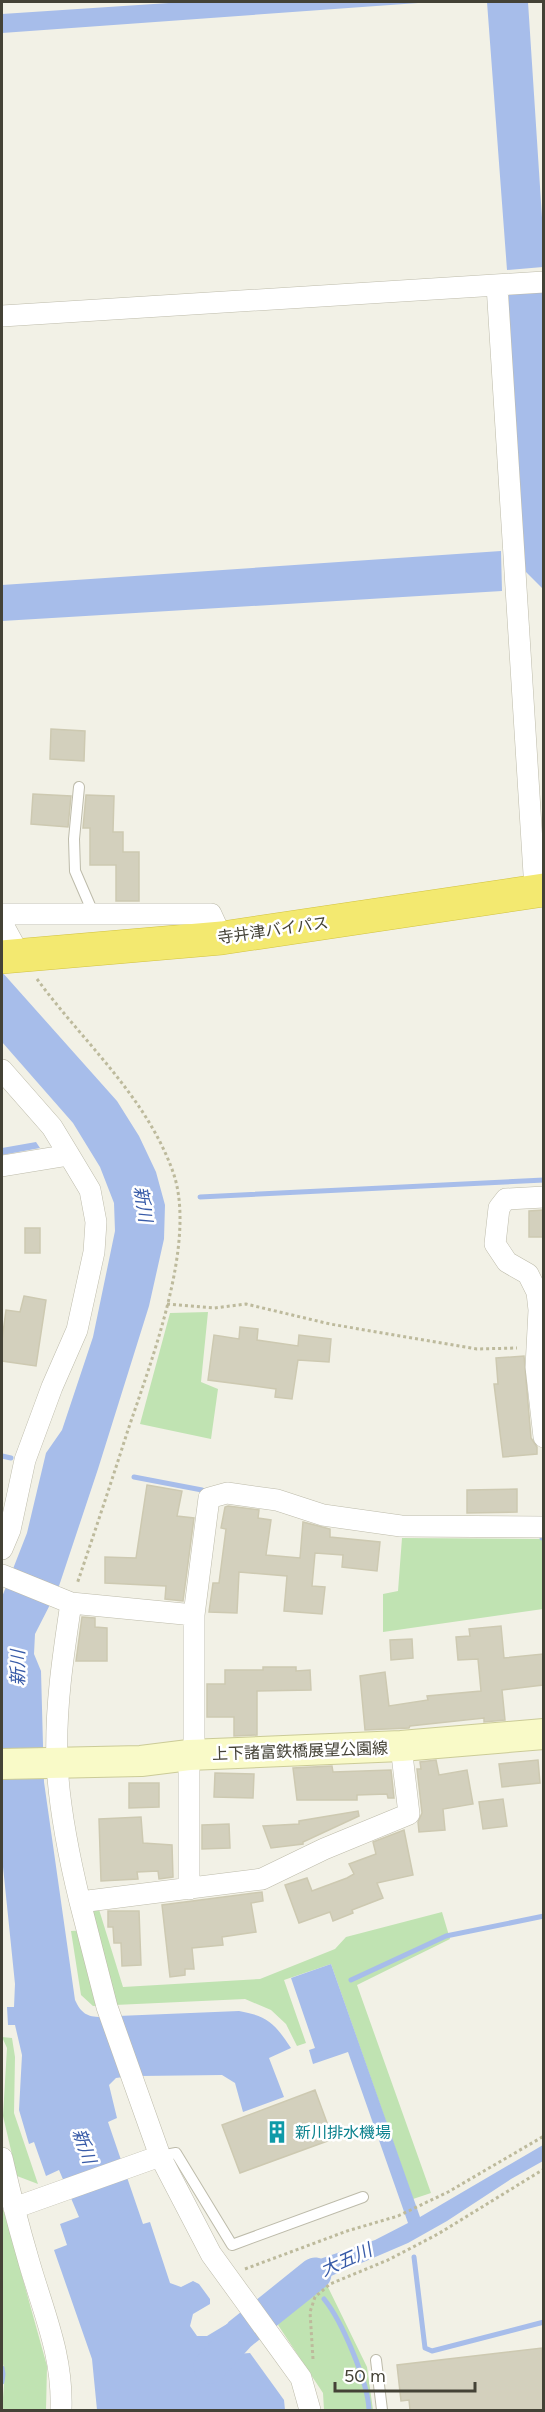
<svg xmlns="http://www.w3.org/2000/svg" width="545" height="2412" font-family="Figtree,'Noto Sans JP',sans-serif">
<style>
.green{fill:#c0e3b2}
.water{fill:#a7bdea}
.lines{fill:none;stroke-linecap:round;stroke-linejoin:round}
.stream{stroke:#a7bdea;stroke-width:5}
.river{stroke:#a7bdea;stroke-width:33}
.building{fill:#d3d0bd;stroke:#cdc9b1;stroke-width:1.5}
.lane-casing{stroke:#bdbbaa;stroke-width:12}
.street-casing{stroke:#bdbbaa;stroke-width:22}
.secondary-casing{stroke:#cbcb97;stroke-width:32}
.highway-casing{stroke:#d1c241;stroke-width:34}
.path{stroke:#bdba9c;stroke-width:3;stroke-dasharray:3 3;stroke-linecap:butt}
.lane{stroke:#fff;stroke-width:10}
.street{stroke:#fff;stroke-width:21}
.secondary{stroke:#f9fac8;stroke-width:30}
.highway{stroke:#f3e970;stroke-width:33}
.labels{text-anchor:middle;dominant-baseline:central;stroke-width:5;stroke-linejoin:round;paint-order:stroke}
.street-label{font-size:16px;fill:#444236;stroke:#fff}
.culture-label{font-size:16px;fill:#0d838f;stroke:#fff;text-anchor:start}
.water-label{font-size:18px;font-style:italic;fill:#385ba8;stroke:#fff}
</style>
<rect width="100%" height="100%" fill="#f2f1e6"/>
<path class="green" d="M208,1312l-7,70 17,7 -7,50 -71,-15 30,-111z
M402,1538l141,1v70l-160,23v-38l15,-3z
M97,1903l26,84 137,-8 75,-30 11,-12 96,-25 8,27 -93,46 74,208 -18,6 -82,-235 -47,16 22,63 -9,3 -11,-22 -15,-14 -26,-11 -152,7 -12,-11 -10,-64 19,-1 1,-25z
M2,2037l10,1 3,19 -1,56 24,71 -21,-8 -14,-60 4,-68z
M2,2204l45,162 -1,44h-44l3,-38 -3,-12z
M324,2279l43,88 6,43h-49l-1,-17 -45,-68 10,-14z"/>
<path class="water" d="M184,2h248l-430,31v-19z
M487,2h41l15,231v34l-36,3z
M543,291v297h-1l-19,-19 -15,-275z
M501,551l1,40 -500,30v-36z
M2,972l115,129 22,35 17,36 9,33 -1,34 -15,67 -51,163 -40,120 -23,45 -1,20 7,17 3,111 31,218c6,13 12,17 26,17l22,60 -7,1 -7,7 8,33 -9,4 35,102 7,-2 20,61 11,4 12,-6 6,3 11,15v5l-17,10 -3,12 7,10h10l20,-12 8,2 11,18 -10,10 14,-1 34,47 1,10h-188l-5,-51 -38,-109 13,-5 -7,-21 19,-7 -20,-47 -13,6 -12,-34 -5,2 -10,-34 3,-55 -7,-30h-7l-1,-18h7l1,-23 -13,-127v-260l25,-64 19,-80 16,-23 31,-93 22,-106 -1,-28 -14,-36 -27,-44 -71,-81z
M36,1142l4,6 -38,7v-7z
M331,1964l89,253 123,-72v16l-32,18 -64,42 -39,22 -84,36 -36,32 -14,-18 40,-32 61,-21 33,-17 -60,-171 -35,12 -4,-14 6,-2 -24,-70z
M239,2011c29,5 36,13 52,37l-22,10 15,39 -41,15 -8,-29 -13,-8 -82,1 -22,-60z"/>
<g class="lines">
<path class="stream" d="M200,1197l344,-17
M2,1456l9,2
M134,1477l68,13
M542,1538h2
M351,1980l95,-44 98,-20
M414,2257l11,91 7,3 112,-29
M324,2299c18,22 44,83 45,111
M2,2368l1,6 -1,8"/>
<path class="river" d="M210,2367l30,-33 75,-60"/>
</g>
<path class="building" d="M51,729l34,2 -1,30 -34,-2z
M33,794l38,2 -3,31 -37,-3z
M86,795l28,1 -1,36h10v20h16v49h-23v-36h-26v-37h-7z
M543,1210v27h-14v-26z
M25,1228h15v25h-15z
M24,1296l22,4 -10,66 -34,-5v-21l4,-30 14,2z
M240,1327l18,2 -1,11 41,6 1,-11 32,4 -2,23 -31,-2 -6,39 -17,-2 1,-8 -68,-9 6,-45 25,4z
M524,1356l7,82 6,9v7l-34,3 -9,-73h4l-2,-26z
M147,1485l35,6 -5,25 17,2 -11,83 -18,-2 1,-13 -61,-3v-26l31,1z
M517,1489v23l-50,1v-23z
M228,1506l31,4 -1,8 13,2 -5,35 34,3 3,-36 27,7v8l50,5 -3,29 -35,-4 1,-12 -28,-2 -3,33 13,1 -3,27 -38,-3 3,-35 -48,-4 -2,41 -28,-1 4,-29h6l7,-54 -5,-1 4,-21z
M82,1617l13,1v9l12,1v33h-31z
M501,1626l3,32 39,-4v31l-41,5 3,30 -21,2v-4l-74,8 -1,2 -44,2 -5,-54 25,-4 4,34 39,-6 -1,-4 54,-5 -3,-32 -20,1 -2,-23 14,-1 -1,-7z
M412,1639l1,19 -22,2 -1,-20z
M263,1667h33v4l14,-1 1,20 -54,1v44l-23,1v-19h-27v-33h18v-14h38z
M436,1760l3,15 28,-5 6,34 -30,5 2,21 -26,2 -1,-10 4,-9 -5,-44h4l-1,-7z
M538,1760l2,23 -38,4 -3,-23z
M332,1766l1,6 58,-2 3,28h-6l-1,-4 -30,1v5h-60l-4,-32z
M215,1773l39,1 -1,24 -39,-1z
M129,1783h30v24l-30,1z
M503,1799l4,27 -24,3 -4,-27z
M358,1811l1,5 -56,26v2l-32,4 -8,-22 36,-2v-3z
M141,1817l2,26 29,2 1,32 -14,2 -1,-8 -21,1 1,7 -37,2 -2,-62z
M229,1824l1,24 -28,1v-24z
M404,1830l9,45 -36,8 6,15 -31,12 1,3 -20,8 -3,-9 -31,11 -14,-38 22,-7 5,13 35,-13 7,-4 -5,-10 27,-10 -3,-12z
M262,1892l1,9 -12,2 5,29 -34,5 1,8 -31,3 2,21h-9v6l-15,2 -8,-72z
M108,1911h31l2,54 -19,1 -1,-23h-7l-1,-16h-5z
M315,2090l18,49 -93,34 -18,-48z
M542,2348l1,62h-133l-1,-10 -8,1 -4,-36z"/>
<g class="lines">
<g class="lane-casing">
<path id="lane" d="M79,787l-5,52 1,32 19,44
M160,2156l16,-3 56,92 131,-48
M376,2360l6,50"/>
</g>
<g class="street-casing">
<path id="street" d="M497,285l37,589 8,16
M2,316l542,-34
M2,914h209l11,24
M2,923l18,33
M2,1070l50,57 17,28 21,35 6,32 -2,30 -17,78 -25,57 -27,73 -15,70 -8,19
M2,1166l67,-11
M544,1197l-38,2 -7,9 -4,36 12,18 21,12 9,18 2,18 -3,57 8,70
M2,1575l69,28 123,12
M71,1603c-8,53 -16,106 -14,159 2,47 12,95 23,140
M189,1755v134
M194,1755v-140l15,-117 18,-5 50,7 46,15 78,11 143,1
M2,2158c8,35 17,70 27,104 15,52 34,93 32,148
M14,2208l146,-52
M310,2410l-9,-32 -90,-124 -51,-98 -53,-149 -27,-105 182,-23 62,-30 85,-35 -8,-68"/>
</g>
<g class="secondary-casing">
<path id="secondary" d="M2,1764l139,-3 48,-6 212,-9 143,-12"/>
</g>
<g class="highway-casing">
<path id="highway" d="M2,957l220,-19 322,-48"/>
</g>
<path class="path" d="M37,979c46,63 109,117 136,193 25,70 -23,192 -46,261 -16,50 -33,101 -50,151
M167,1304l47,4 32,-4 84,20 147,25 40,-1
M245,2269l102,-38 51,-15 50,-24 96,-56
M313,2359l-3,-47 5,-15 15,-13 58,-24 50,-26 106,-65"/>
<use href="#lane" class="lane"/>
<use href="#street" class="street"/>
<use href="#secondary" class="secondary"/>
<use href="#highway" class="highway"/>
</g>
<defs>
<g id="building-bare" transform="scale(1.8)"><path d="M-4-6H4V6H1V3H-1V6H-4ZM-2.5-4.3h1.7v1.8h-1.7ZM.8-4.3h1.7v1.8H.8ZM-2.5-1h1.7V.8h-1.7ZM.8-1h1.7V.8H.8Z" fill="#0f9aa8" stroke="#fff" stroke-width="2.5" paint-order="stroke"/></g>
</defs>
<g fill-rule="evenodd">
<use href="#building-bare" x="277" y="2132"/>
</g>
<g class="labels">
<g class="street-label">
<text transform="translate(273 930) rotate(-8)">寺井津バイパス</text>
<text transform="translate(300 1751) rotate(-2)">上下諸富鉄橋展望公園線</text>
</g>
<g class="culture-label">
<text x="295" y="2132">新川排水機場</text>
</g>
<g class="water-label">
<text transform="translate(143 1204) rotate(81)">新川</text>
<text transform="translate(18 1668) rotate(-90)">新川</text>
<text transform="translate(84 2146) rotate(70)">新川</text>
<text transform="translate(346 2260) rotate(-24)">大五川</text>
</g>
</g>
<rect width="545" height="2412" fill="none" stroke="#444236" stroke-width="6"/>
<path d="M335 2382v9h140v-9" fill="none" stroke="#444236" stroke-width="3"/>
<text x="344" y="2382" font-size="18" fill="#444236" stroke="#ffffff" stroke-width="4.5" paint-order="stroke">50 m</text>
</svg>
